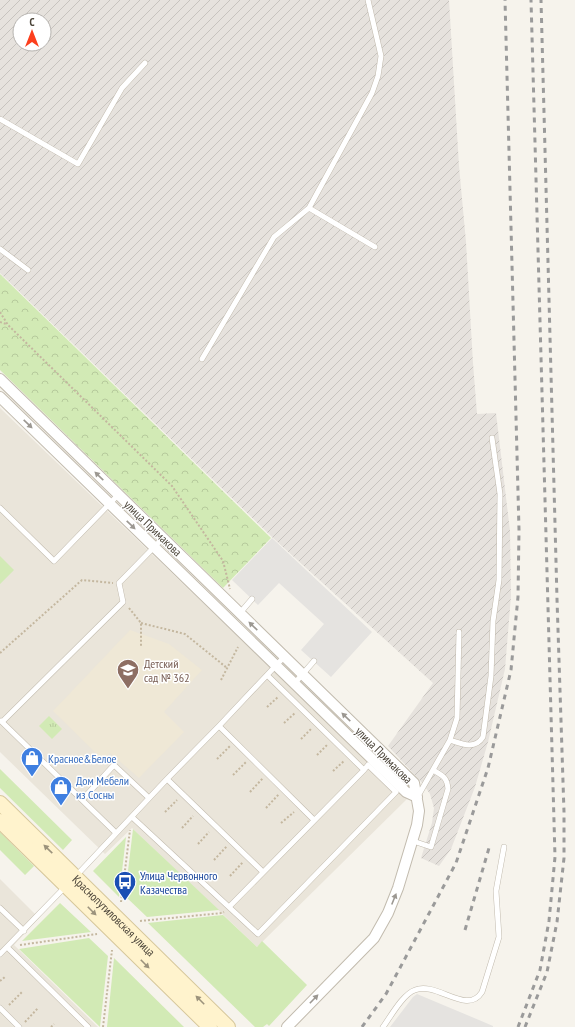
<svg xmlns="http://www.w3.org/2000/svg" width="575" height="1027" font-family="'PT Sans Narrow',sans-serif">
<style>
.residential{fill:#eae5da}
.industrial{fill:url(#industrial-furrows);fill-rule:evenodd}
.education{fill:#efe8d6}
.green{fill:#d2eab5}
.forest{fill:url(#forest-crowns)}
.park{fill:url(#park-tufts)}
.parking{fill:#e5e3e0}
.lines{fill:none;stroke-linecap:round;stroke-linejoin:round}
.service-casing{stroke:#c2bbae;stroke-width:6}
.minor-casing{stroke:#c2bbae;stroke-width:12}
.secondary-casing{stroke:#d6c79b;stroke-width:16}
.path{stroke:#c4b79f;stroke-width:2;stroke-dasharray:2 2;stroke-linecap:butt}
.service{stroke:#fff;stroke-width:5}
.minor{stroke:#fff;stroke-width:10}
.secondary{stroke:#fff3cd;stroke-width:14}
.rail{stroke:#9a9a9a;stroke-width:3;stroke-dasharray:5 5;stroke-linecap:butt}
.oneway{fill:#9c9892}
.oneway2{fill:#9c937c}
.labels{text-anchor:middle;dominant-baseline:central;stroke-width:3;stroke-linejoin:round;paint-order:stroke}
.street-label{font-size:12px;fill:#4b4439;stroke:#fff}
.education-label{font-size:12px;fill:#785e54;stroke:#fff;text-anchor:start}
.shop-label{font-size:12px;fill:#366cbe;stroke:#fff;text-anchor:start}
.transit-label{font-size:12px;fill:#164399;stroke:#fff;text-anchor:start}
</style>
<defs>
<pattern id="industrial-furrows" width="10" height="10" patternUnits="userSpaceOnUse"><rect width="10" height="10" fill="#e6e2dd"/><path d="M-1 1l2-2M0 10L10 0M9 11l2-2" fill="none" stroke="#c7c3be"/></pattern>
<pattern id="forest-crowns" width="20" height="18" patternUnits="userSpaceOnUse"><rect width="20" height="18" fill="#d2eab5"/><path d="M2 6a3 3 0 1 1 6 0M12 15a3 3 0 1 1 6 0" fill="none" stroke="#b6ca9c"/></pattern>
<pattern id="park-tufts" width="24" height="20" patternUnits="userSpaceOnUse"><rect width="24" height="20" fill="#d2eab5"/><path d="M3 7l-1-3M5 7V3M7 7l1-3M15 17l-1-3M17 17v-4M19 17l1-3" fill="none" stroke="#b6ca9c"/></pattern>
</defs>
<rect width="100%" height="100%" fill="#f6f3ec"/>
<path class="residential" d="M0,408l407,391 -150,148 -125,-119 -27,26 -105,-102z
M0,879l39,39 -25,27 84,82h-98z"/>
<path class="industrial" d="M0,0h449l10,166 7,76 7,121 4,51 19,-1 14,118 1,65 -6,73 -17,73 -13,45 -24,62 -12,17 -18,-8 11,-35 2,-15 -4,-14 -7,-10 -35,-38 45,-63 -160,-145 -273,-265zM20,20h24v24h-24z"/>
<path class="education" d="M130,630l39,14 33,26 -38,42 20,20 -45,46 -29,-25 -7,7 -50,-49z"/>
<path class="green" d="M0,556l14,14 -14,14z
M0,769l72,71 -9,10 -63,-62z
M133,829l86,81 -72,7 -22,-21z
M0,832l34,34 -9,9 -25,-25z
M126,837l-7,60 -26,-26z
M60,903l31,29 -69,9z
M223,915l34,32 5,-6 45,44 -38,41 -2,-2 -4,3h-8l-107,-104z
M89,938l19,18 -8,71 -81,-78z
M114,958l70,69h-77z"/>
<path class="forest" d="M0,274l271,264 -48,50 -223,-218z"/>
<path class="park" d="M49,716l13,13 -10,10 -13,-13z"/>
<path class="parking" d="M272,538l100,94 -41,45 -30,-27 23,-26 -45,-41 -21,22 -26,-25z
M417,994l62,26 14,6v1h-103l23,-30z"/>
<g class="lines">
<g class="service-casing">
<path id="service" d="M0,119l78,45 44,-76 23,-25
M309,208l66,39
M0,249l28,21
M202,359l72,-122 35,-29 63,-115 6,-17 3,-20 -13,-56
M0,508l54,53 64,-66
M240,613l12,-14
M294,684l20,-23
M1,721l115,112
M2,722l121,-120 -4,-19 44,-45
M219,726l95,94
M450,740c12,4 25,10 33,-3l8,-61 2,-55 6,-41 1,-86 -8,-56
M167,779l96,93
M418,796l32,-56 7,-22 2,-86
M82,800l32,-35 35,33
M132,817l126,117 138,-142 -28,-27 -4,5 -97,-95
M413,841l18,6 17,-58c-1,-12 -5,-13 -15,-19
M76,876l91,-97 52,-53 65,-69
M229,907l135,-137
M0,908l24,23
M7,947l81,80
M0,954l66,-68
M0,1008l19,19
M383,1027c8,-11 20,-33 32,-37 22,-9 52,26 67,2l17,-55 -3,-46 8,-44"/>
</g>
<g class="minor-casing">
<path id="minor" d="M0,379l414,404 5,28 -2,14 -19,63 -10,25 -14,25 -87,89
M0,397l406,395 11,5"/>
</g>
<g class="secondary-casing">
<g id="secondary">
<path id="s1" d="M0,803l228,224"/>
<path d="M0,821l210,206"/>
</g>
</g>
<path class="path" d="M0,312l8,13 164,161 51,75 7,28
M0,322l6,2
M129,608l12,15v23
M141,623l44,11 42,34
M0,653l82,-73 31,3
M221,680l17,-33
M267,707l11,-10
M284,723l11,-10
M301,739l10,-10
M317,755l10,-10
M217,759l13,-13
M333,771l11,-10
M233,775l13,-13
M250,792l13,-14
M266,808l13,-14
M165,812l12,-12
M281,823l13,-11
M182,828l11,-12
M198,844l11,-12
M214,860l13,-14
M230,876l13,-14
M121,902l9,-72
M140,921l82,-8 2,-1
M20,945l77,-11
M0,981l6,-5
M9,1005l13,-13
M25,1022l13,-14
M51,1027l3,-3
M103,1027l9,-77"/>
<use href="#service" class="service"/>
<use href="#minor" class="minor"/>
<use href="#secondary" class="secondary"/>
<path class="rail" d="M465,930l24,-82
M362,1027l24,-33 70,-131 32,-95 23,-98 7,-73 1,-67 -14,-530
M518,1027l22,-57 9,-49 6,-64 -24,-857
M525,1027l22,-55 10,-50 7,-64v-46l-7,-213 -16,-599"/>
</g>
<defs><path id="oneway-solid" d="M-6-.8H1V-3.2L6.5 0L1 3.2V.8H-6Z"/></defs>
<g class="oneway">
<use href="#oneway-solid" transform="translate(28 424) rotate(44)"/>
<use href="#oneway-solid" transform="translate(99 476) rotate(-136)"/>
<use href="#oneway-solid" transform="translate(131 525) rotate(44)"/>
<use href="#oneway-solid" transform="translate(253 626) rotate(-136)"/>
<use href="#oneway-solid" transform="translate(346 717) rotate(-136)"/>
<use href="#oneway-solid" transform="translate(394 899) rotate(-68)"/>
<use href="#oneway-solid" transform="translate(314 999) rotate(-46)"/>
</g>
<g class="oneway2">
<use href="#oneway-solid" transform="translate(48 849) rotate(-136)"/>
<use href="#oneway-solid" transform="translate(92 911) rotate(45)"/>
<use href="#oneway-solid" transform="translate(145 964) rotate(45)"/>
<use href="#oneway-solid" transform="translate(200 1000) rotate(-135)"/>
</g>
<defs>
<g id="school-pin" transform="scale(1.15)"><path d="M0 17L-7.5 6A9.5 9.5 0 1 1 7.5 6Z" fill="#8d6e63" stroke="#fff"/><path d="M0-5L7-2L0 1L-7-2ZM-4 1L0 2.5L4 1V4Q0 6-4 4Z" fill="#fff"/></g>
<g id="shop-pin" transform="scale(1.15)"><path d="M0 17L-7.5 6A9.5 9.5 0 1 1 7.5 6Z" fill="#3f7fe0" stroke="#fff"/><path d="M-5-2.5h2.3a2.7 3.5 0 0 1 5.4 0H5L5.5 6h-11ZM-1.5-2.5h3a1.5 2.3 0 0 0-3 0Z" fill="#fff"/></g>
<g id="bus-pin" transform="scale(1.15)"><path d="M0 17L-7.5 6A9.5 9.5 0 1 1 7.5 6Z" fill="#1a4fb4" stroke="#fff"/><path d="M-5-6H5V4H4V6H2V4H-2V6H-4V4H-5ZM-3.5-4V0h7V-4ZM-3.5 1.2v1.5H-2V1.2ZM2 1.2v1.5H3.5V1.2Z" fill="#fff"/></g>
</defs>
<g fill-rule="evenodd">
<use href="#school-pin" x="128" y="670"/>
<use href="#shop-pin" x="32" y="758"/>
<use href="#shop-pin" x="61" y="787"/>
<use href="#bus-pin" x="125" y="882"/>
</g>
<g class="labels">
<g class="street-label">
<text transform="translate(153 528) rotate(44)">улица Примакова</text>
<text transform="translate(384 755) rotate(45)">улица Примакова</text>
<text stroke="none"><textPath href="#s1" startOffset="160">Краснопутиловская улица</textPath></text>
</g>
<g class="education-label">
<text x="144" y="663">Детский<tspan x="144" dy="14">сад № 362</tspan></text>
</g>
<g class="shop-label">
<text x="48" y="758">Красное&amp;Белое</text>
<text x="76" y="780">Дом Мебели<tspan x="76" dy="14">из Сосны</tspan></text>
</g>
<g class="transit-label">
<text x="140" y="875">Улица Червонного<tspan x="140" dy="14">Казачества</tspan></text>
</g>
</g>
<g transform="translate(32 32)"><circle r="19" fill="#ffffff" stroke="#b7b4b0"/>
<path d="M0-3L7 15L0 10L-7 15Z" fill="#fc3f1d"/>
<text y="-6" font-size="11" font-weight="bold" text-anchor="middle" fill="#4b4439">С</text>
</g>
</svg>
